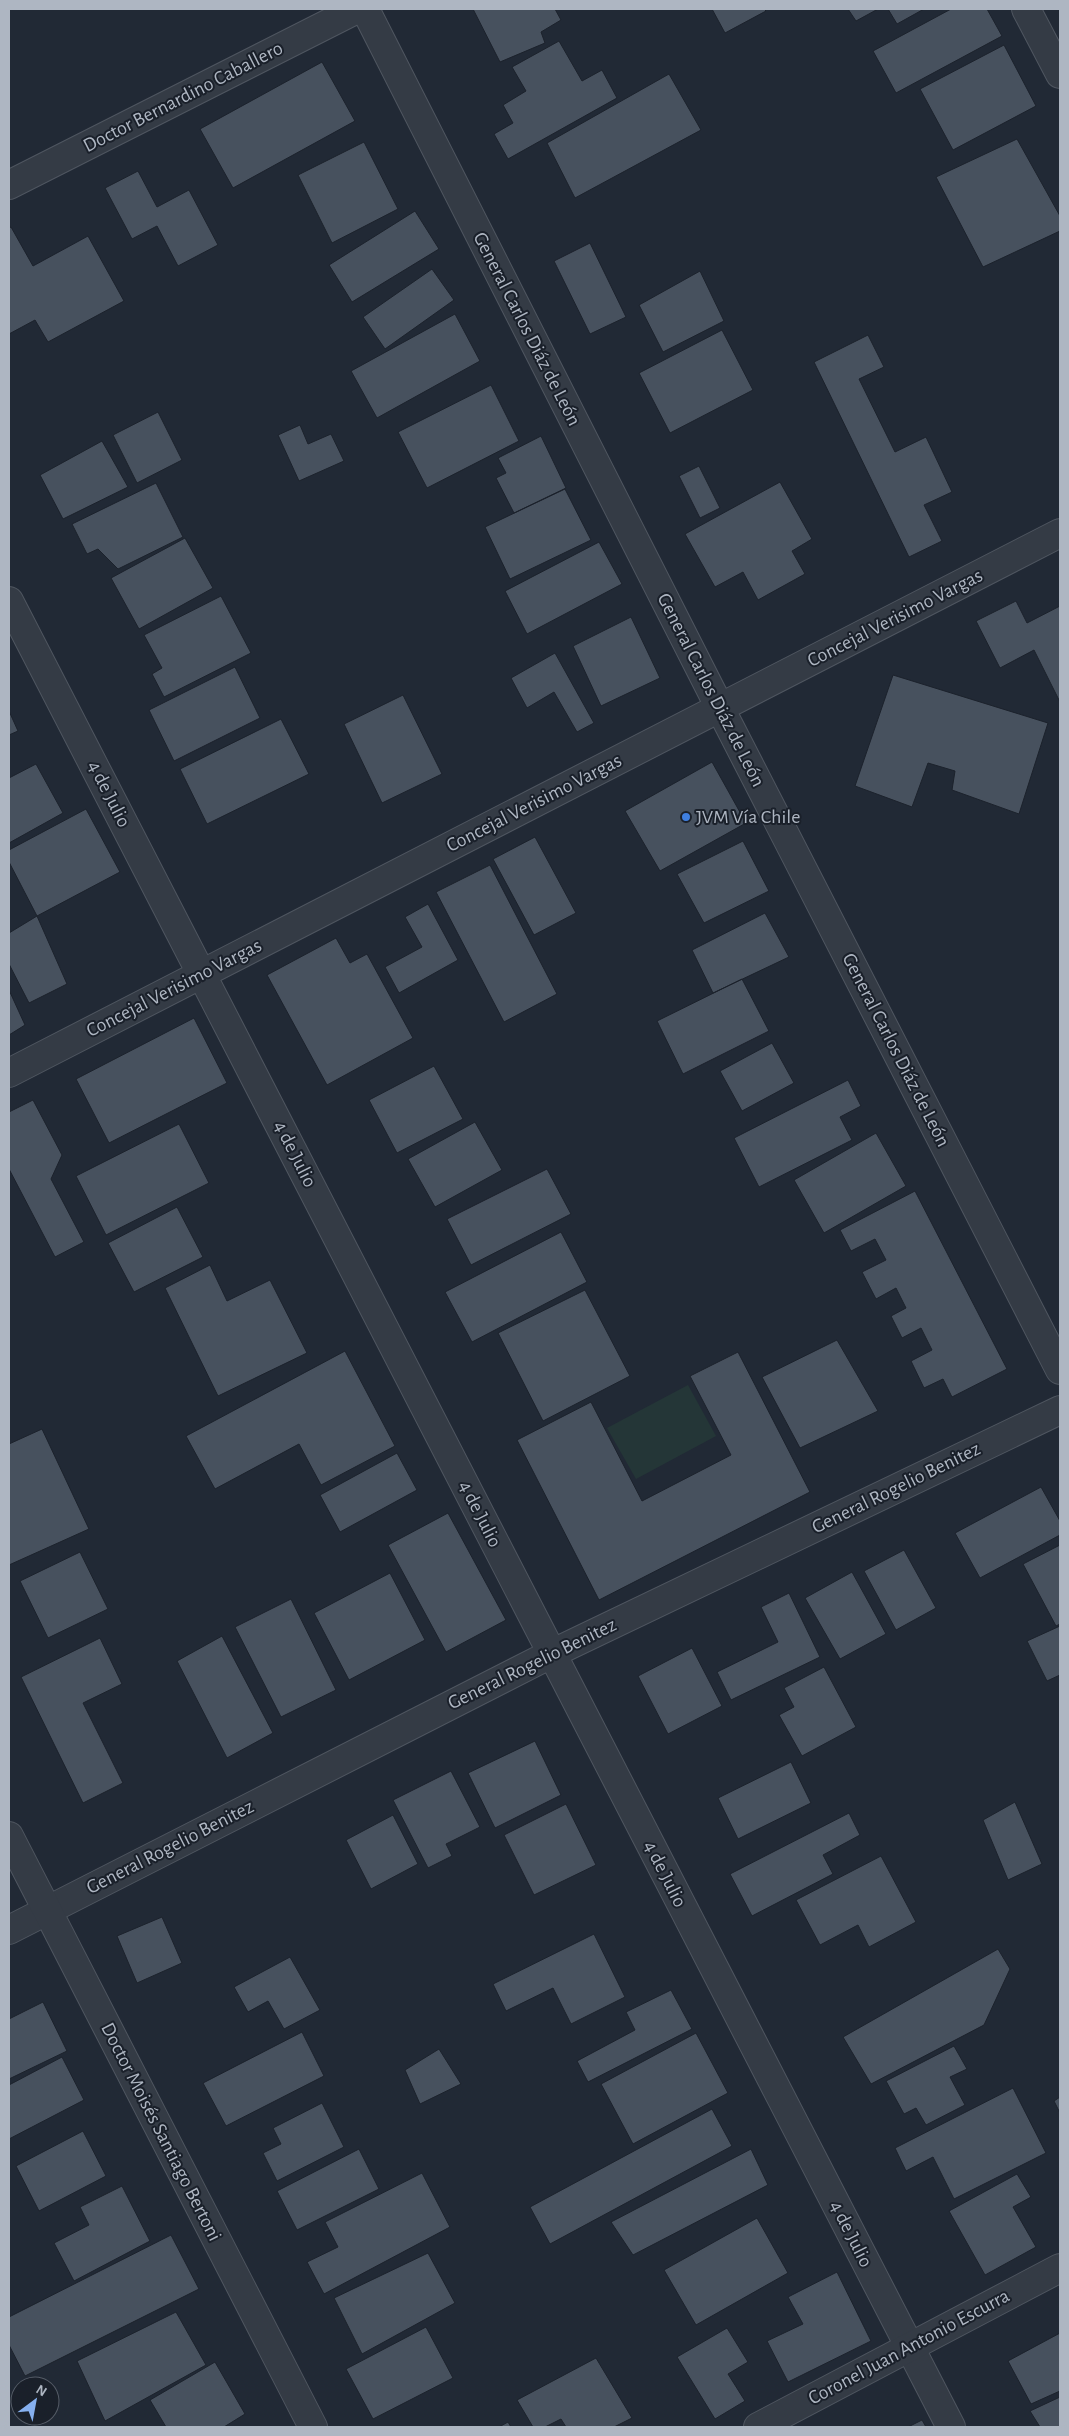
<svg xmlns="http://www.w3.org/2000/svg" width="1069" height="2436" font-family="'Alegreya Sans',sans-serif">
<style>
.pitch{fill:#243637}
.building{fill:#47515e;stroke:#1c222c}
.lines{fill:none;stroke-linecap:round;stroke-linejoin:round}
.minor-casing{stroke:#4f5660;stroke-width:30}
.tertiary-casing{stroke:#4f5660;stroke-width:30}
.minor{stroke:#343b45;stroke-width:28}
.tertiary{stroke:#343b45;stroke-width:28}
.shop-dot{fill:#3f7fe0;stroke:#1a202a;stroke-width:2}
.labels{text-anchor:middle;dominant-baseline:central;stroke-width:4;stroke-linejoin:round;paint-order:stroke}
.street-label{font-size:20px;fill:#aeb6c2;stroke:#1a202a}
.poi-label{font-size:20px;fill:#aeb6c2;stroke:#1a202a;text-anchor:start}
</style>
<rect width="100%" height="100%" fill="#212935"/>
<path class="pitch" d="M688,1385l28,51 -80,43 -29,-51z"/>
<path class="building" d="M473,9h82l6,11 -20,12 4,11 -45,19z
M712,9h52l2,2 -41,22z
M848,9h30l-22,12z
M888,9h36l-27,15z
M951,9h36l15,27 -106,57 -23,-42z
M559,41l23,40 20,-11 15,28 -109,61 -14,-25 19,-11 -10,-18 23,-14 -14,-24z
M1004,45l32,61 -83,44 -33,-61z
M322,62l33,59 -122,67 -33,-59z
M669,74l32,56 -126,68 -28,-55z
M1017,139l43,77v15l-77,36 -47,-90z
M364,142l34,67 -66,34 -34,-68z
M138,171l19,36 32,-17 29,55 -40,21 -21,-40 -25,13 -27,-51z
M415,211l24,38 -87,53 -23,-37z
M11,227l22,39 55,-30 36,65 -76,41 -13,-22 -26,14v-106z
M590,243l36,74 -36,17 -36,-73z
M432,269l22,31 -69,49 -22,-32z
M700,271l24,50 -61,31 -24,-47z
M455,314l25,47 -103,57 -26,-47z
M722,330l31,60 -83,43 -31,-60z
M868,335l16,32 -25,12 36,73 31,-15 26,55 -28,13 18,36 -33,16 -95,-195z
M491,385l28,56 -92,47 -29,-56z
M158,412l24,48 -45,23 -24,-48z
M300,425l8,19 23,-10 13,27 -45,20 -21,-46z
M541,436l25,52 -52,25 -18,-35 10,-5 -8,-15z
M102,441l26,46 -65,32 -23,-44z
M699,466l21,42 -20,10 -21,-42z
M780,482l32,57 -20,12 13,23 -47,26 -15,-28 -28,15 -30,-53z
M156,483l27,54 -65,32 -20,-20 -11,5 -15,-30z
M565,489l26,51 -81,39 -25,-52z
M185,538l28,50 -74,41 -28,-51z
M599,542l23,42 -95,50 -22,-43z
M221,596l30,57 -87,44 -12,-23 10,-6 -18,-33z
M1016,601l11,22 33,-17v96l-26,-52 -34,18 -24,-47z
M631,617l29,61 -59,28 -28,-60z
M555,653l39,70 -17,9 -23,-40 -27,16 -16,-30z
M235,667l25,51 -86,43 -25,-51z
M893,675l155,48 -29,91 -67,-24 3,-19 -27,-8 -16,44 -57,-21z
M403,695l39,79 -60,29 -38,-79z
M9,711l9,20 -9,4z
M281,719l28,55 -102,50 -27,-55z
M712,762l34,61 -86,48 -35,-60z
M36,764l27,49 -54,30v-65z
M86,809l34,63 -83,44 -28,-54v-12z
M535,837l41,76 -42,22 -41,-76z
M743,841l26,50 -65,32 -27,-49z
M490,865l67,129 -53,28 -68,-130z
M428,904l30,56 -59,33 -14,-26 37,-20 -17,-30z
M765,913l24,44 -76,36 -21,-43z
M37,916l30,68 -38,19 -20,-39v-31z
M336,938l14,25 17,-9 46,84 -86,47 -60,-110z
M742,979l27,52 -86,43 -26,-53z
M9,990l16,35 -16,10z
M194,1018l33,65 -118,60 -33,-64z
M772,1043l22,40 -52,28 -22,-40z
M434,1066l29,53 -66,34 -28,-53z
M848,1080l13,26 -21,11 12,23 -93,47 -25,-49z
M33,1100l29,55 -11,24 33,63 -29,15 -46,-88v-57z
M475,1122l27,48 -67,37 -27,-48z
M179,1124l30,59 -103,52 -30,-59z
M876,1133l30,53 -82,47 -30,-53z
M547,1169l24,45 -100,51 -24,-46z
M915,1191l92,178 -55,28 -9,-18 -19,9 -13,-27 21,-11 -11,-22 -19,10 -11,-22 15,-8 -10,-20 -20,11 -14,-27 24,-12 -11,-21 -24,12 -11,-21z
M177,1207l26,50 -69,35 -26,-49z
M561,1232l26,50 -115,60 -27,-50z
M210,1265l17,36 43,-21 37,73 -89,43 -53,-108z
M585,1290l45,86 -87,45 -45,-88z
M837,1340l41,71 -78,37 -38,-71z
M345,1351l50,95 -74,39 -22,-41 -84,45 -29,-53z
M738,1352l72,140 -211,108 -82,-160 74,-38 51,99 89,-46 -41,-79z
M42,1429l47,100 -80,36v-121z
M397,1453l20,37 -77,42 -20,-37z
M1041,1487l19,34v14l-80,43 -25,-45z
M448,1513l58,107 -60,32 -58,-107z
M1060,1545v79l-4,2 -33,-62z
M904,1550l32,58 -40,22 -32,-59z
M80,1552l28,57 -60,29 -28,-57z
M852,1572l34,62 -46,25 -35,-61z
M390,1573l35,67 -76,40 -35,-67z
M789,1593l31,64 -89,43 -14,-28 61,-30 -17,-35z
M291,1599l45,91 -55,27 -46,-90z
M1060,1626v49l-13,6 -20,-40z
M222,1636l51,97 -46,25 -50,-97z
M100,1638l22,46 -39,19 40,80 -40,20 -62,-126z
M692,1648l30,58 -54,28 -30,-58z
M824,1667l32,60 -54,29 -23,-41 15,-8 -10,-19z
M535,1741l26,54 -66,33 -27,-55z
M791,1762l20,41 -73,36 -20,-41z
M451,1771l29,56 -34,17 6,12 -24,12 -35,-68z
M1015,1802l27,62 -34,16 -25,-60z
M566,1804l30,61 -62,30 -30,-60z
M849,1813l11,22 -37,20 10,19 -81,42 -22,-42z
M393,1815l25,49 -47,25 -25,-49z
M881,1856l35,66 -47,25 -11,-22 -38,20 -24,-45z
M162,1917l20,46 -45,20 -20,-47z
M594,1934l31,63 -54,27 -18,-36 -47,23 -13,-27z
M998,1949l12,20 -26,56 -113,59 -28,-47z
M290,1957l30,53 -36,19 -16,-28 -20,11 -14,-25z
M671,1990l21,39 -104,53 -11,-21 58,-31 -9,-18z
M43,2002l24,49 -58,28v-60z
M302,2032l22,44 -98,50 -23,-43z
M696,2033l32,60 -95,51 -32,-60z
M954,2046l13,23 -17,8 15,28 -39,20 -10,-17 -12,6 -18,-33z
M439,2049l22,35 -41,20 -15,-34z
M62,2057l22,43 -75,39v-54z
M1013,2088l33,65 -92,46 -21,-42 -27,14 -11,-23z
M1060,2097v16l-6,-12z
M322,2103l22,44 -67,34 -14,-28 18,-9 -8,-16z
M712,2109l20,37 -182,98 -20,-37z
M83,2131l23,45 -67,35 -23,-45z
M359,2149l20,40 -82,41 -20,-39z
M751,2149l17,36 -135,70 -22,-33z
M422,2173l28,54 -126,67 -17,-32 31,-15 -13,-25z
M1017,2174l14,23 -18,10 23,40 -51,28 -36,-64z
M122,2186l28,55 -76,40 -20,-38 35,-18 -9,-18z
M757,2218l31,55 -92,52 -32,-55z
M171,2235l28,54 -174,87 -16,-31v-28z
M428,2253l27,50 -93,51 -28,-56z
M837,2272l34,69 -83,41 -21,-41 36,-17 -15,-27z
M176,2312l30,53 -101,56 -28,-60z
M426,2327l27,51 -80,41 -27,-50z
M727,2328l21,34 -20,12 17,27 -30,18 -38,-62z
M1060,2333v58l-29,13 -23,-43z
M596,2358l36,60 -18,9h-48l-5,-8 -16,8h-12l-16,-27z
M215,2362l30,52 -21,13h-58l-16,-27z
M1060,2397v30h-20l-10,-16z
M922,2420l4,7h-18z
M508,2422l3,5h-12z"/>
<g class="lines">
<g class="minor-casing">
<path id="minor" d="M365,9l355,699 340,662
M1026,9l34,65
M9,185l348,-176
M9,601l942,1826
M9,1073l1051,-540
M9,1930l542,-276 509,-244"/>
</g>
<g class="tertiary-casing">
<path id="tertiary" d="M9,1836l304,591
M758,2427l302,-159"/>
</g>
<use href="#minor" class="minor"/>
<use href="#tertiary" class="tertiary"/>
</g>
<circle class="shop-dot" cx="686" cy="817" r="5"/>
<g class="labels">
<g class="street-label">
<text transform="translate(183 97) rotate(-27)">Doctor Bernardino Caballero</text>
<text transform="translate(527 329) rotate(63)">General Carlos Diáz de León</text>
<text transform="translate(895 618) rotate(-27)">Concejal Verisimo Vargas</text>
<text transform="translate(711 690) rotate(63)">General Carlos Diáz de León</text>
<text transform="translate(109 794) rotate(63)">4 de Julio</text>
<text transform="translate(534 803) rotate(-27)">Concejal Verisimo Vargas</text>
<text transform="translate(174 988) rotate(-27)">Concejal Verisimo Vargas</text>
<text transform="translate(896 1050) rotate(63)">General Carlos Diáz de León</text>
<text transform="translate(295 1154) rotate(63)">4 de Julio</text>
<text transform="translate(896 1488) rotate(-26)">General Rogelio Benitez</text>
<text transform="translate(480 1514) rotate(63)">4 de Julio</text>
<text transform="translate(532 1664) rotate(-26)">General Rogelio Benitez</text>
<text transform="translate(170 1847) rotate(-27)">General Rogelio Benitez</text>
<text transform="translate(665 1874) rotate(63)">4 de Julio</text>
<text transform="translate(161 2132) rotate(63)">Doctor Moisés Santiago Bertoni</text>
<text transform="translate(851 2234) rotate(63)">4 de Julio</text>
<text transform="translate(909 2347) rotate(-28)">Coronel Juan Antonio Escurra</text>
</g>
<g class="poi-label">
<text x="696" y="817">JVM Vía Chile</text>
</g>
</g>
<rect width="1069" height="2436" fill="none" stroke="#aeb6c2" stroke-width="20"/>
<g transform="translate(35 2401) rotate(32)"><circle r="24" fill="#1a202a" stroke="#555c67"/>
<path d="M0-4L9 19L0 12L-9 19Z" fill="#86b0ef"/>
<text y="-8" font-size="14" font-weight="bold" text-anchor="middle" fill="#aeb6c2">N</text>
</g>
</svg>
